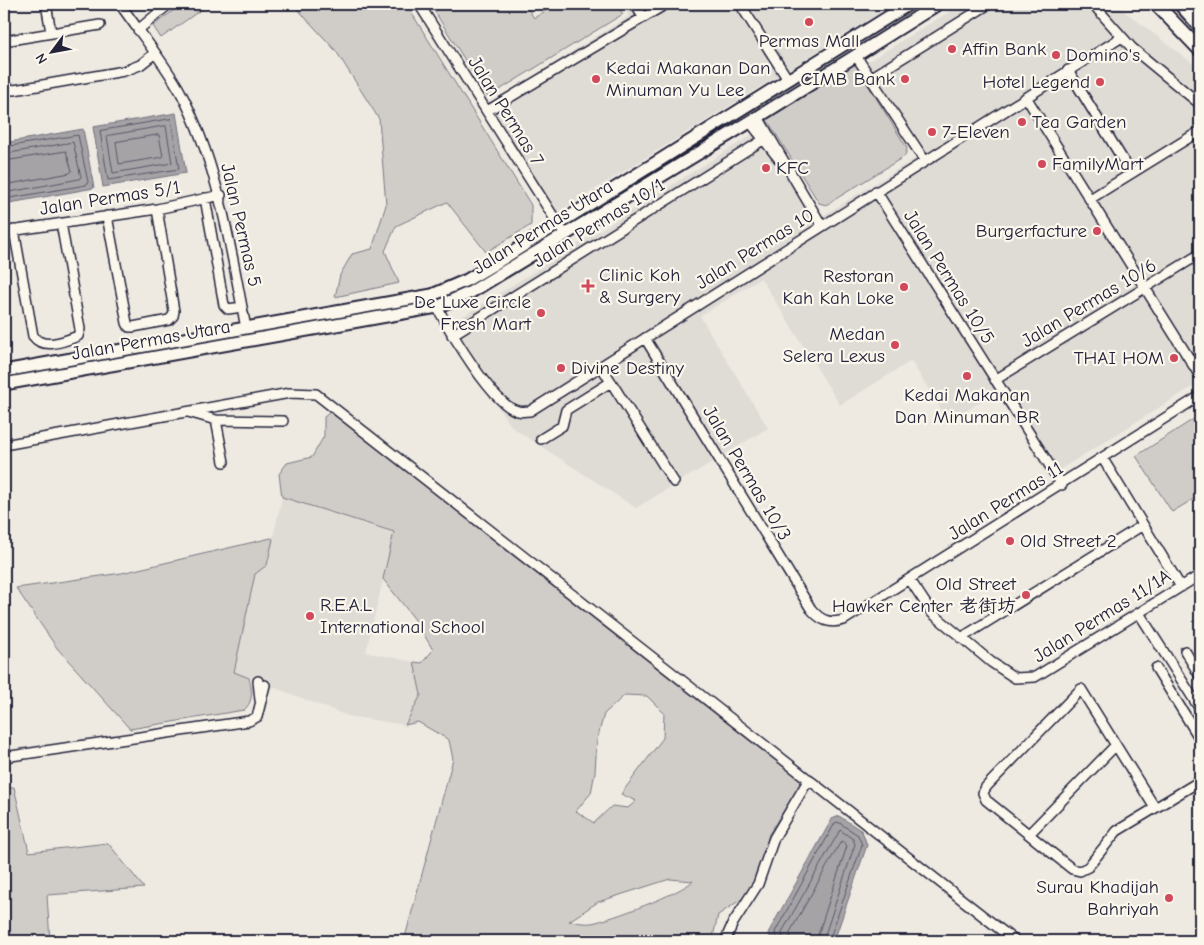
<svg xmlns="http://www.w3.org/2000/svg" width="1204" height="945" font-family="'Comic Neue','LXGW WenKai TC',sans-serif">
<style>
.built{fill:#dfdbd5}
.green{fill:#d0cdc9;stroke:#797882;fill-rule:evenodd}
.water{fill:#a6a3a7;stroke:#716f7c}
.lines{fill:none;stroke-linecap:round;stroke-linejoin:round}
.shore{stroke:#575666;stroke-width:1}
.minor-casing{stroke:#22223b;stroke-width:12}
.major-casing{stroke:#22223b;stroke-width:15}
.highway-casing{stroke:#22223b;stroke-width:16}
.minor{stroke:#fbf7ec;stroke-width:9}
.major{stroke:#fbf7ec;stroke-width:11}
.highway{stroke:#fbf7ec;stroke-width:12}
.poi-dot{fill:#d1495b;stroke:#fbf7ec;stroke-width:2}
.labels{text-anchor:middle;dominant-baseline:central;stroke-width:4.5;stroke-linejoin:round;paint-order:stroke}
.poi-label{font-size:19px;fill:#22223b;stroke:#fbf7ec;text-anchor:start}
.street-label{font-size:19px;fill:#22223b;stroke:#fbf7ec}
</style>
<rect width="100%" height="100%" fill="#eeeae2"/>
<filter id="ink" filterUnits="userSpaceOnUse"><feTurbulence type="fractalNoise" baseFrequency=".02" numOctaves="2"/><feDisplacementMap in="SourceGraphic" scale="10" xChannelSelector="R" yChannelSelector="G"/><feConvolveMatrix kernelMatrix="1 2 1 2 8 2 1 2 1" color-interpolation-filters="sRGB"/></filter>
<g filter="url(#ink)">
<path class="built" d="M622,4h272l-336,208 -69,-108 140,-88z
M962,4h153l85,65v313l-152,95 -52,-85 -47,30 -38,-61 -71,44 -79,-127 -61,38 68,112 -132,80 -123,-80 -72,-98 325,-204 55,91 98,-61 -55,-92z
M282,497l112,36 -28,119 48,10 7,34 -16,29 -57,-9 -114,-44 21,-98 12,-9z"/>
<path class="green" d="M182,4h27l-48,34 -8,-12z
M293,4h113l125,201v20l-45,27 -39,-50 -51,24 -11,25 14,32 -64,14 5,-22 12,-21 20,-5 14,-44 -7,-86 -43,-68z
M430,4h95l9,14 22,-14h60l7,10 -135,83z
M851,63l4,1 52,84 -2,8 -79,49 -7,-2 -53,-85z
M334,409l465,367 2,8 -32,50 -14,56 -37,25 -6,26h-308l49,-182 -4,-19 -31,-18 -13,3 16,-30 -7,-33 8,1 11,-13 -17,-29 -33,-42 11,-47 -112,-35 -3,-23 8,-11 25,-6 12,-21v-19zM625,695l22,1 17,17 -1,25 -42,56 15,7 -8,7 -16,-2 -18,17 -18,-12 15,-18 4,-21 2,-32 7,-26zM670,879l23,2c-14,13 -81,38 -101,42 -7,1 -16,-1 -23,-2l29,-19z
M1200,415v80l-28,17 -36,-56z
M271,538l2,1 -6,26 -12,9 -21,98 15,6c3,12 5,23 -5,32l-114,19 -73,-81 -41,-60 106,-15z
M14,787l15,65 79,-9 36,45 -97,7 3,46h-44l3,-33 -4,-119z"/>
<path class="water" d="M176,113l10,60 -83,14 -10,-60z
M83,129l11,59 -90,16v-61z
M839,816l23,15 5,14 -33,96h-61l-5,-8 64,-114z"/>
<g class="lines">
<path class="shore" d="M171,119l8,50 -71,11 -8,-49z
M166,126l6,37 -59,10 -6,-37z
M159,135l4,22 -44,7 -3,-22z
M4,147l74,-12 10,47 -2,3 -82,14
M4,154l69,-12 8,35 -2,2 -75,14
M4,161l62,-10 6,20 -2,2 -66,12
M777,941l-2,-9 60,-109 3,-1 20,13 4,10 -33,96
M783,941l-1,-9 58,-102 13,9 2,5 -32,97
M791,941l-1,-9 50,-89 3,-2 4,5 -31,95"/>
<g class="minor-casing">
<path id="minor" d="M46,4l5,28
M120,4c20,29 43,57 60,87 39,74 50,156 66,237
M419,4l146,231
M635,4l8,13
M740,4l47,74
M1093,4l39,44 68,56
M138,30l31,-26
M4,41l96,-16
M856,56l69,105
M1068,70l63,103
M872,77l117,-73
M4,88l10,2 110,-19 16,-6 14,-11
M1026,97l174,279
M487,111l179,-107
M758,117l64,109
M750,122l29,37
M876,191l186,294
M205,198l19,107 4,4 14,-2
M1090,199l110,-68
M107,216l20,107 2,4h4l36,-7 4,-4 1,-5 -17,-102
M14,230l19,106c10,14 32,5 45,0l2,-7 -19,-106
M4,232l153,-23 64,-14
M437,307c12,22 56,99 81,104 3,1 8,0 12,0l592,-374
M452,335l311,-195
M645,338l166,271c10,12 19,15 33,11l356,-224
M601,366l73,116
M995,380l205,-126
M188,412l28,8 67,1
M216,420l8,42
M541,439l21,-13 4,-16 45,-28
M4,445l286,-52 26,1 699,547
M1103,459l78,128
M910,580l22,33 59,49 24,16 20,-1 165,-102
M1139,613l61,96
M961,638l182,-113
M1185,651l15,25
M1156,668l44,71
M258,681l2,19
M4,757l245,-36 8,-4 8,-32
M1155,808l-74,-119 -95,98 -3,6 3,7 86,69 8,2 8,-4 29,-36 83,-50
M1029,834l87,-89
M725,941l8,-18 25,-39 16,-46 35,-59"/>
</g>
<g class="major-casing">
<path id="major" d="M4,371l428,-76 35,-15 27,-16 415,-260
M4,384l433,-77 34,-15 287,-175 180,-113"/>
</g>
<g class="highway-casing">
<path id="highway" d="M1156,4l44,46
M1180,4l20,22
M1196,4l4,4"/>
</g>
<use href="#minor" class="minor"/>
<use href="#major" class="major"/>
<use href="#highway" class="highway"/>
</g>
</g>
<g class="poi-dot">
<circle cx="809" cy="22" r="5"/>
<circle cx="952" cy="49" r="5"/>
<circle cx="1056" cy="55" r="5"/>
<circle cx="596" cy="79" r="5"/>
<circle cx="905" cy="79" r="5"/>
<circle cx="1100" cy="82" r="5"/>
<circle cx="1022" cy="122" r="5"/>
<circle cx="932" cy="132" r="5"/>
<circle cx="1042" cy="164" r="5"/>
<circle cx="766" cy="168" r="5"/>
<circle cx="1097" cy="231" r="5"/>
<path d="M585.5 278.5h5v5h5v5h-5v5h-5v-5h-5v-5h5z"/>
<circle cx="904" cy="287" r="5"/>
<circle cx="541" cy="313" r="5"/>
<circle cx="895" cy="345" r="5"/>
<circle cx="1174" cy="358" r="5"/>
<circle cx="561" cy="368" r="5"/>
<circle cx="967" cy="376" r="5"/>
<circle cx="1010" cy="541" r="5"/>
<circle cx="1026" cy="595" r="5"/>
<circle cx="310" cy="616" r="5"/>
<circle cx="1169" cy="898" r="5"/>
</g>
<g class="labels">
<g class="poi-label">
<text x="809" y="41" text-anchor="middle">Permas Mall</text>
<text x="962" y="49">Affin Bank</text>
<text x="1066" y="55">Domino's</text>
<text x="606" y="68">Kedai Makanan Dan<tspan x="606" dy="22">Minuman Yu Lee</tspan></text>
<text x="895" y="79" text-anchor="end">CIMB Bank</text>
<text x="1090" y="82" text-anchor="end">Hotel Legend</text>
<text x="1032" y="122">Tea Garden</text>
<text x="942" y="132">7-Eleven</text>
<text x="1052" y="164">FamilyMart</text>
<text x="776" y="168">KFC</text>
<text x="1087" y="231" text-anchor="end">Burgerfacture</text>
<text x="599" y="275">Clinic Koh<tspan x="599" dy="22">&amp; Surgery</tspan></text>
<text x="894" y="276" text-anchor="end">Restoran<tspan x="894" dy="22">Kah Kah Loke</tspan></text>
<text x="531" y="302" text-anchor="end">De Luxe Circle<tspan x="531" dy="22">Fresh Mart</tspan></text>
<text x="885" y="334" text-anchor="end">Medan<tspan x="885" dy="22">Selera Lexus</tspan></text>
<text x="1164" y="358" text-anchor="end">THAI HOM</text>
<text x="571" y="368">Divine Destiny</text>
<text x="967" y="395" text-anchor="middle">Kedai Makanan<tspan x="967" dy="22">Dan Minuman BR</tspan></text>
<text x="1020" y="541">Old Street 2</text>
<text x="1016" y="584" text-anchor="end">Old Street<tspan x="1016" dy="22">Hawker Center 老街坊</tspan></text>
<text x="320" y="605">R.E.A.L<tspan x="320" dy="22">International School</tspan></text>
<text x="1159" y="887" text-anchor="end">Surau Khadijah<tspan x="1159" dy="22">Bahriyah</tspan></text>
</g>
<g class="street-label">
<text transform="translate(506 111) rotate(58)">Jalan Permas 7</text>
<text transform="translate(110 198) rotate(-9)">Jalan Permas 5/1</text>
<text transform="translate(599 223) rotate(-32)">Jalan Permas 10/1</text>
<text transform="translate(241 225) rotate(77)">Jalan Permas 5</text>
<text transform="translate(543 227) rotate(-32)">Jalan Permas Utara</text>
<text transform="translate(755 249) rotate(-32)">Jalan Permas 10</text>
<text transform="translate(949 277) rotate(58)">Jalan Permas 10/5</text>
<text transform="translate(1089 303) rotate(-31)">Jalan Permas 10/6</text>
<text transform="translate(151 340) rotate(-10)">Jalan Permas Utara</text>
<text transform="translate(747 473) rotate(59)">Jalan Permas 10/3</text>
<text transform="translate(1006 501) rotate(-32)">Jalan Permas 11</text>
<text transform="translate(1102 616) rotate(-32)">Jalan Permas 11/1A</text>
</g>
</g>
<rect width="1204" height="945" fill="none" stroke="#fbf7ec" stroke-width="20"/>
<rect x="10" y="10" width="1184" height="925" fill="none" stroke="#22223b" stroke-width="2" filter="url(#ink)"/>
<g transform="translate(52 52) rotate(238)" stroke="#fbf7ec" stroke-width="4" paint-order="stroke">
<path d="M0-4L9 19L0 12L-9 19Z" fill="#22223b"/>
<text y="-8" font-size="14" font-weight="bold" text-anchor="middle" fill="#22223b">N</text>
</g>
</svg>
